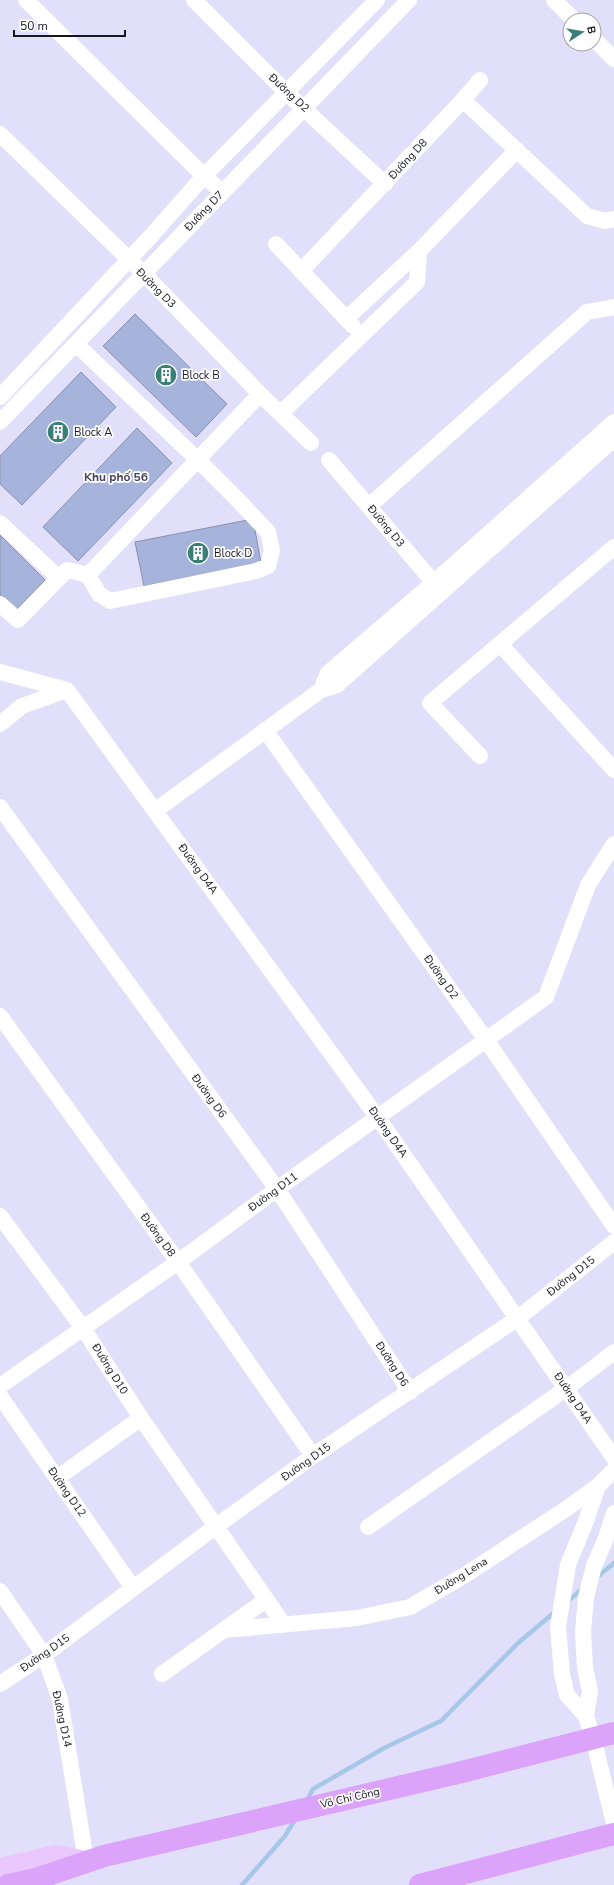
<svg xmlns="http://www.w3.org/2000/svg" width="614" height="1885" font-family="'Nunito Sans',sans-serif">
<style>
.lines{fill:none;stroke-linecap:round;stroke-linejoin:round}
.stream{stroke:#a6c7e8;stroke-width:4.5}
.building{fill:#a6b4db;stroke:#8791af}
.minor{stroke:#fff;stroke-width:16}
.major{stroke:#eac8fd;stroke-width:20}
.highway{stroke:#dca3fb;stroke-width:22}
.labels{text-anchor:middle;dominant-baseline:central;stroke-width:3.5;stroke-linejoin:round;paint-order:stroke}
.street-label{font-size:11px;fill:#161520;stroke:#fff}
.poi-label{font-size:11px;fill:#161520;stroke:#fff;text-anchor:start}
.neighbourhood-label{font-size:12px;font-weight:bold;fill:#44405b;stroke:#fff}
</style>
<rect width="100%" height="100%" fill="#e2dffa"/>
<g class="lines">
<path class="stream" d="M596,1578l18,-15
M567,1602l15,-13
M306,1802l7,-13 73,-42 55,-26 77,-78 38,-32
M242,1885l43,-49 11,-18"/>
</g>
<path class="building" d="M135,314l92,90 -31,33 -93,-91z
M81,372l35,35 -94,98 -22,-21v-28z
M137,428l35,35 -94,98 -35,-34z
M253,519l8,44 -117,23 -9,-44z
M0,535l45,45 -30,31 -15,-15z"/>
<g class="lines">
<path class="minor" d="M26,0l178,176 18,16
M194,0l92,92 99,92
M554,0l20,20
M594,39l20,20
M463,100l17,-20
M0,134l143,139 117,121 51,49
M276,244l77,82
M301,271l162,-171 124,116 18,5 9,-2
M346,319l73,-68 98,-101
M76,344l122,116 40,40 30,32 4,18 -4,16 -12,5 -146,30 -11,-7 -11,-19
M0,397l151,-161 53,-60 173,-176
M281,413l136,-131 2,-31
M0,422l409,-422
M329,460l112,131
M369,506l218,-194 27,-5
M0,523l59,55
M0,604l18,16 49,-50 21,5 172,-181
M500,644l114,126
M0,672l67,18 311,428 236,340
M321,690l7,-17 105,-90 181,-161
M0,724l22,-18 45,-16
M265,730l221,310 128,186
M480,756l-50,-53 184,-156
M0,807l277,382 133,203
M156,810l165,-120 16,-5 277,-246
M0,1016l178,246 135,194
M0,1216l83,112 58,90 143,207
M0,1386l178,-124 99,-73 269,-192 42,-112 26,-41
M0,1396l133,192
M57,1478l84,-60
M598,1486l-12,35 -18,44 -10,62 4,47 5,21 19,21 7,22 21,85
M368,1527l199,-139 47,-36
M0,1591l44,64 16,44 26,162
M224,1630l133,-12 53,-11 55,-32 101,-66 32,-23 16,-16
M162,1674l104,-74
M0,1684l44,-29 171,-128 98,-71 205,-138 96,-76
M586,1716l4,-25 -5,-23 -2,-36 3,-35 8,-31 12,-28 8,-25"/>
<path class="major" d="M0,1868l56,-13 30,6"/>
<path class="highway" d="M8,1885l28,-6 68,-23 358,-84 152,-39
M420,1885l194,-51"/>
</g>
<defs>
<g id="building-disc" transform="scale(1.15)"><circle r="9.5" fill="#397f75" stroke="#fff"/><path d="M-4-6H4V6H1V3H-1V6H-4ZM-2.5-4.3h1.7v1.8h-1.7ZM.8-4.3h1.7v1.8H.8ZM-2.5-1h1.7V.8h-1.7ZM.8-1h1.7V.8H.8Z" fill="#fff"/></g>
</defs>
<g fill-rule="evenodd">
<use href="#building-disc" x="166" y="375"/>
<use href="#building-disc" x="58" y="432"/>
<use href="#building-disc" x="198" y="553"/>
</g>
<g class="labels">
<g class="street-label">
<text transform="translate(289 93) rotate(43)">Đường D2</text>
<text transform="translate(408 159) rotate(-47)">Đường D8</text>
<text transform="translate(204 211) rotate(-46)">Đường D7</text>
<text transform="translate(156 288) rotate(45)">Đường D3</text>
<text transform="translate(386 526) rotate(50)">Đường D3</text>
<text transform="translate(198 869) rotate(54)">Đường D4A</text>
<text transform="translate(441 977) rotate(55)">Đường D2</text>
<text transform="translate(209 1096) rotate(54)">Đường D6</text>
<text transform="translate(388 1132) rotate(55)">Đường D4A</text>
<text transform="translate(273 1192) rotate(-36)">Đường D11</text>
<text transform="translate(158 1235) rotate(54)">Đường D8</text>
<text transform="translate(571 1276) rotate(-38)">Đường D15</text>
<text transform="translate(392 1364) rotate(57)">Đường D6</text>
<text transform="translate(110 1369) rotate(58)">Đường D10</text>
<text transform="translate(573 1398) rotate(56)">Đường D4A</text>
<text transform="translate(306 1462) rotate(-35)">Đường D15</text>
<text transform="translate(67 1492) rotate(55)">Đường D12</text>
<text transform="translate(461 1576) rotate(-32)">Đường Lena</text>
<text transform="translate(45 1653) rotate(-35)">Đường D15</text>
<text transform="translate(62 1719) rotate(78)">Đường D14</text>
<text transform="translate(350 1798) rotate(-13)">Võ Chí Công</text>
</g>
<g class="poi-label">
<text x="182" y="375">Block B</text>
<text x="74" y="432">Block A</text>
<text x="214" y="553">Block D</text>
</g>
<g class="neighbourhood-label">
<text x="116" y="477">Khu phố 56</text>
</g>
</g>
<g transform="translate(582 32) rotate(78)"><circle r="19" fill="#ffffff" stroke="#a2a1a6"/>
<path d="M0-3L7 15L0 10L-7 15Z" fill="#397f75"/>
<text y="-6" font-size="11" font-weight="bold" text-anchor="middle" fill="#161520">B</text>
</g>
<path d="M14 30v6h111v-6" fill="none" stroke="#161520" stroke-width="2"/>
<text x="20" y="30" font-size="12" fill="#161520" stroke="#ffffff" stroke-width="3" paint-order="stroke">50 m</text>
</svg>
